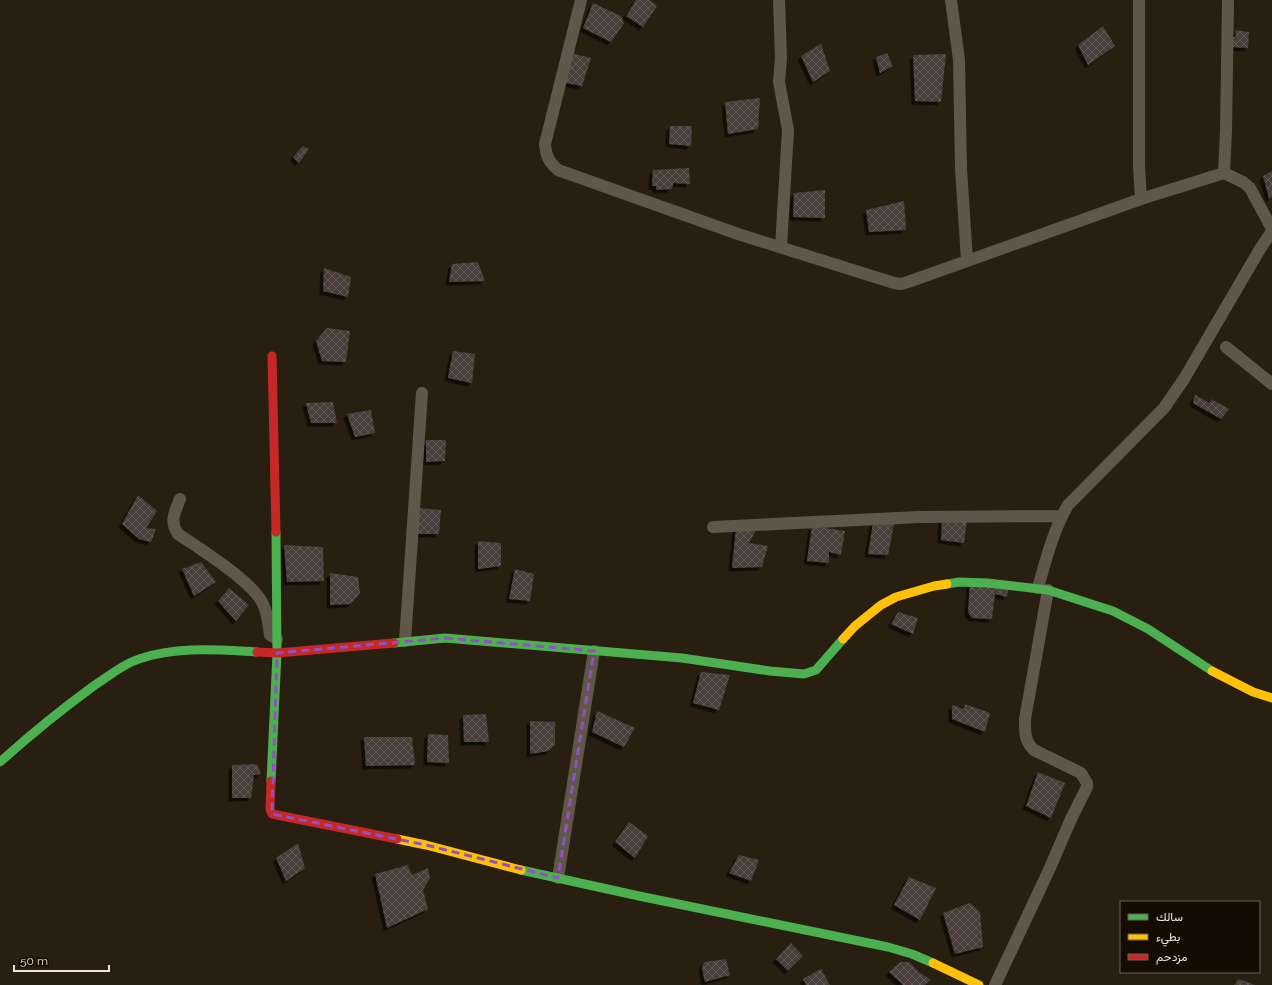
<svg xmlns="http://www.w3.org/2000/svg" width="1272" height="985" font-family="Raleway,Vazirmatn,sans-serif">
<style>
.building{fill:url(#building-cross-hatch);filter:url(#shadow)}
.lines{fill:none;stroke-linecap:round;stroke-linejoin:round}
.street{stroke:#60564a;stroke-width:12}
.fast{stroke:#4caf50;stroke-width:9}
.slow{stroke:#ffc107;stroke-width:9}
.jam{stroke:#c62828;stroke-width:9}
.marked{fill:none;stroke:#9251c3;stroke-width:3;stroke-dasharray:8 5;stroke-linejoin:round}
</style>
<defs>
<pattern id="building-cross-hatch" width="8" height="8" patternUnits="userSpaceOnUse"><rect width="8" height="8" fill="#483c3b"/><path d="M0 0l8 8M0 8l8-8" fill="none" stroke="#635856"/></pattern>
<filter id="shadow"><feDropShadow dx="-3.5" dy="3.5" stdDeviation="0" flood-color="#0009"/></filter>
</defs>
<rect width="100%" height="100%" fill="#281f10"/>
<path class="building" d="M636,0h14l7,6 -14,21 -17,-11z
M593,3l28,13 3,7 -13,19 -28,-14z
M1103,26l12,20 -27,19 -10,-20z
M1235,30l14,2 -1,16 -18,-1 -1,-10h7z
M821,44l9,27 -17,11 -12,-26z
M570,53l21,5 -9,28 -21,-4z
M887,53l6,13 -13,7 -4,-16z
M946,54l-5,48 -26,-1 -2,-46z
M760,98l-2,31 -30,5 -3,-32z
M670,126h22l-1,20 -22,-2z
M303,146l6,3 -10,14 -6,-6z
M689,168l1,16 -17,-1 -1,6 -16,1v-4h-4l1,-16z
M1272,171v26l-3,1 -6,-22z
M825,190v28l-32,-1 1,-24z
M904,201l2,29 -37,2 -3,-22z
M478,262l7,19 -36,1 3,-18z
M324,268l27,9 -3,20 -25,-6z
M327,328l23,3 -4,31 -24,-1 -6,-20z
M453,351l22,3 -3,29 -24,-5z
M1195,395l15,8 1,-4 18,10 -8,10 -28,-16z
M333,402l4,21h-26l-5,-20z
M371,410l4,23 -20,4 -8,-23z
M426,440h20l-1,21 -19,1z
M138,495l19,16 -11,17 10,1 -5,13 -12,-3 -17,-15z
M418,508l23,2 -2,24h-24z
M942,519l25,1 -3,23 -23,-3z
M873,523l21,1 -6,31 -20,-1z
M812,526l33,5 -4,24 -12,-3v11l-22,-2z
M736,528h21l-8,15 19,3 -6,21 -30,1z
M478,541l23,2v23l-23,3z
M284,545l39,2 1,34 -37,1z
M201,562l15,20 -22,14 -12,-27z
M515,569l19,5 -4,27 -21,-2z
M330,573l28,4 2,16 -9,11 -21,1z
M970,584l38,6 -1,7 -12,-3 -3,25 -20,-1 -4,-6z
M229,588l20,17 -13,16 -18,-20z
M898,612l20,6 -5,16 -22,-10z
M701,672l29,3 -11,35 -26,-7z
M965,704l25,9 -5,19 -33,-13v-14l12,4z
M597,711l38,17 -11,19 -32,-15z
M486,714l3,28h-25l-1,-27z
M530,721l25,1v23l-7,6 -18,3z
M428,734l20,1 1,28 -22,-1z
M364,737h48l3,28 -49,1z
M257,764l4,10 -7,1 -3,23h-19v-33z
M1038,772l27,11 -14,35 -25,-12z
M629,822l19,14 -13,22 -20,-16z
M298,843l7,25 -19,13 -10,-23z
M739,855l20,5 -8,21 -22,-8z
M408,865l4,10 16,-7 2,10 -7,12 5,19 -41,19 -12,-54z
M909,877l27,11 -16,32 -26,-15z
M970,903l10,9 3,35 -28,7 -12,-41z
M791,943l12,13 -15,15 -12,-12z
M726,959l4,16 -25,7 -3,-14 2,-6z
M900,962h9l10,10 12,8 -6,5h-22l-14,-13z
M821,969l9,16h-24l-3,-6z
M1239,979l16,6h-21z"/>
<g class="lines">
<path class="street" d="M581,0l-36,144c1,12 4,18 13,26l180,64 156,49 7,1 7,-2 233,-83 83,-26
M779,0l2,58 -2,24 9,48 -7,117
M951,0l8,60 2,109 6,91
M1139,0v167l2,32
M1228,0l-2,131 -2,42 19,9 7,6 22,41
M1226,347l46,37
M180,499c-5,13 -11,22 -2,35 22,15 72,46 84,68 6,10 6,22 8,33l7,4
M713,527l206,-10 142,-1
M1038,588c8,-29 15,-57 30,-83l96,-97 20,-29 76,-130 12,-18
M405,641l17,-248
M558,878l36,-227
M995,985l54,-115 22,-51 16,-32v-4l-6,-10 -47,-23c-10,-9 -9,-19 -9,-31l23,-129"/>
<path class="fast" d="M947,584l12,-2 29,1 60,7 65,21 35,18 64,42
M394,643l51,-5 237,20 88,13 34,3 12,-4 27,-31
M0,762c30,-27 62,-53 95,-77 14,-9 28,-21 44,-26 38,-13 79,-9 118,-7
M271,781l6,-128 -1,-121
M521,870l118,26 249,51 24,7 21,9"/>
<path class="slow" d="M843,639l12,-13 26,-21 15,-8 38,-11 13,-2
M1212,671l41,21 19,6
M397,839l29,6 95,25
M933,963l46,22"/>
<path class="jam" d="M272,356l4,176
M257,652l20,1 117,-10
M271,781l-1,28 2,5 125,25"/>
</g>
<path class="marked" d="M445,638l149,13 -36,227 -132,-33 -154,-31 5,-161z"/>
<rect x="1120" y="901" width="140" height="72" fill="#140c03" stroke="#6c6257"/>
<rect x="1128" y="914" width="20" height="6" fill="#4caf50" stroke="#6c6257"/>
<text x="1156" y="921" font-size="12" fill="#f0e3d4">سالك</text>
<rect x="1128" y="934" width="20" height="6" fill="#ffc107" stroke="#6c6257"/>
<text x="1156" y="941" font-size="12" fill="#f0e3d4">بطيء</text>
<rect x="1128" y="954" width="20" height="6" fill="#c62828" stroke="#6c6257"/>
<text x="1156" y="961" font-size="12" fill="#f0e3d4">مزدحم</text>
<path d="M14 965v6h95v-6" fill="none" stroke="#f0e3d4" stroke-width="2"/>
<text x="20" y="965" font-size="12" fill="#f0e3d4" stroke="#140c03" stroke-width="3" paint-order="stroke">50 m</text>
</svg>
